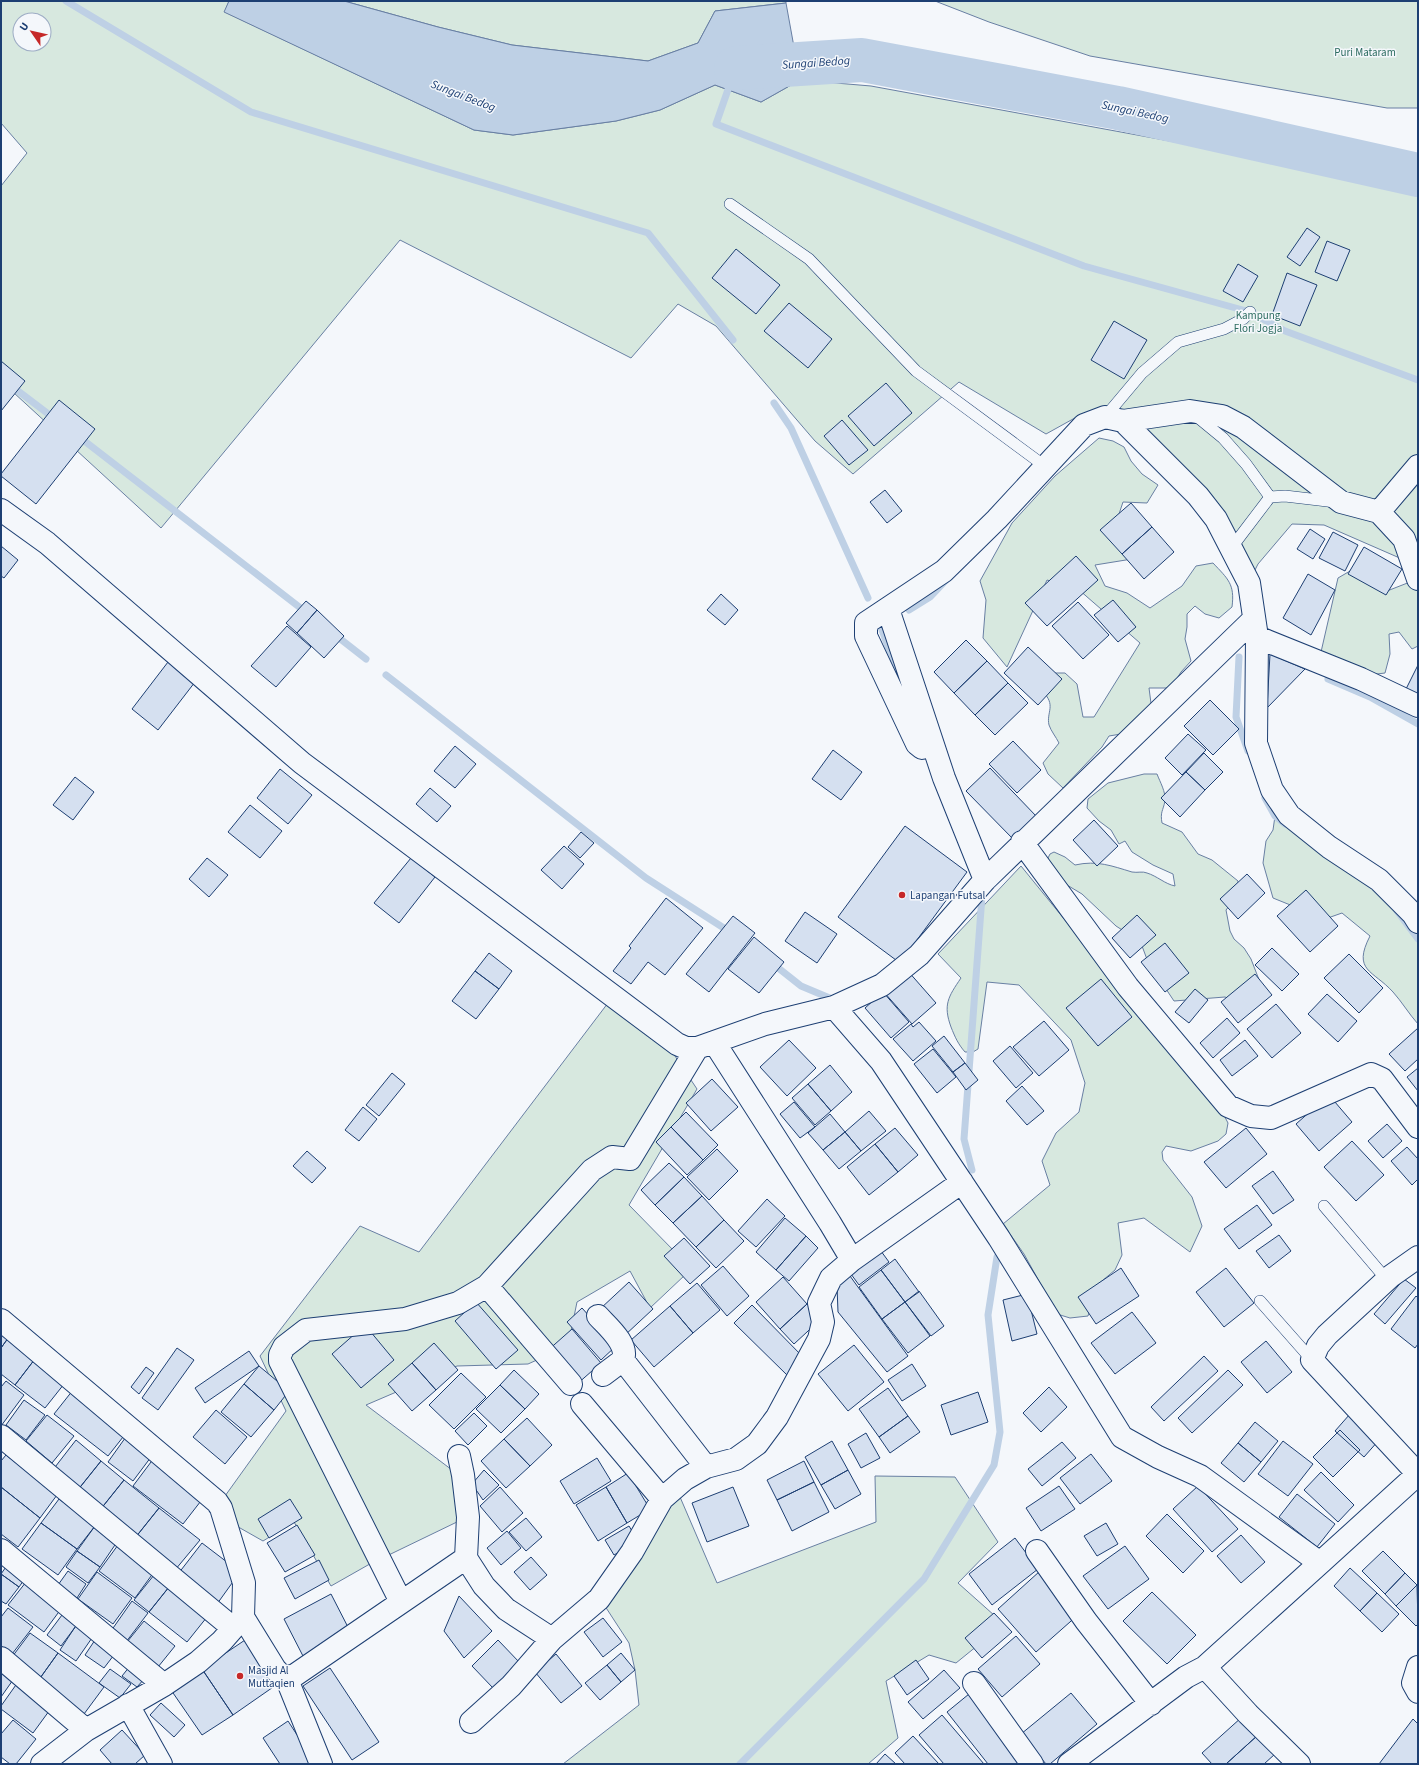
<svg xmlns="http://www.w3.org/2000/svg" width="1419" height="1765" font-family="'Source Sans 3',sans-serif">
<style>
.green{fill:#d7e8df;stroke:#687fa3;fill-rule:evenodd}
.water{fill:#bed0e5;stroke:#687fa3}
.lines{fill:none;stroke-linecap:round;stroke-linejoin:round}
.stream{stroke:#bed0e5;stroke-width:7}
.river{stroke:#bed0e5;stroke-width:44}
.building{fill:#d5e0f0;stroke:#1d3f73}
.service-casing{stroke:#1d3f73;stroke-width:12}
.minor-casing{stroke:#1d3f73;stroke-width:24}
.service{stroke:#f4f7fb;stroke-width:11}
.minor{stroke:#f4f7fb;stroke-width:22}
.poi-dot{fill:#c62828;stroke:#f4f7fb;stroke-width:1.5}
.labels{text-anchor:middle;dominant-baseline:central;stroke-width:3;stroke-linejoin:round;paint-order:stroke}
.park-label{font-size:11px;fill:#2c6c60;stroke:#f4f7fb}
.poi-label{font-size:11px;fill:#1d3f73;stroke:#f4f7fb;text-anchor:start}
.water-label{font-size:12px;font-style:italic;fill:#1d3f73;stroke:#f4f7fb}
</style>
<rect width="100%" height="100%" fill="#f4f7fb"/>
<path class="green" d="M1,1h228l-4,11 249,118 39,5 103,-14 44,-11 55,-25 46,17 39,-22 71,6 304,56 243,49v375l-94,-41 -32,-1 -34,40 -6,12 -24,-47 -122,-122 -24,7 -36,20 -87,-52 -106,92 -38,-33 -99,-115 -38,-22 -47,54 -231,-118 -239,288 -160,-147v-195l26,-33 -26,-30zM20,20h24v24h-24z
M344,1h442v2l-71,8 -17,32 -50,18 -136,-16 -74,-18z
M935,1h483v107h-31l-297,-52 -101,-34z
M1099,438l14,3 11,6 7,14 11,13 16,11 -11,18 -24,-1 -4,12 13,45 -37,6 10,21 22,7 23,15 32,-22 14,-20 17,-3c15,16 22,21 19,44l-13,11 -14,-4 -10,-8 -8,8v13l-2,12 6,22 -10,11 -10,16h-22l3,23 -25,22 -18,3 -7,11 -39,41 -15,-14 -5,-11 16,-20c-3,-6 -8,-12 -10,-18 -3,-13 8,-20 -7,-34l11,-18h12l12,11 6,33h11l46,-74 -62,-54 -31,-9 -40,87 -24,-29 3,-38 -6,-19 32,-58 43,-47z
M1350,571l37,20 23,-9 8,10v54l-6,3 -13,-17 -10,2 1,20 -5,19 -16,2 -48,-23 17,-74z
M1144,774h13c3,8 9,18 8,27 -2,10 -5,11 -3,22l20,9 16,22 14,6 26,21v14l-12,15 4,21 4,8 10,9 7,11 12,31 -22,13 -16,-6 -51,4 -26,-39 -6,-16 -9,-9 -17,-11 -34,-32 -15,-9 -18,-22 -1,-5 2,-4 4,-2 11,5 10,8c22,-5 37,1 57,7 5,1 11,-1 15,1 10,3 18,11 28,13l-2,-12 -20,-9 -21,-13 -7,-11 -6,3 -8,-14 -12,-9 -12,-13 1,-9 20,-16z
M1275,816l31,23 56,37 40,42 16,21v85c-9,-10 -16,-22 -25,-32 -20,-22 -41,-21 -23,-56l-28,-23 -17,6 -52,-21 -10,-35 3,-22 7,-11z
M1021,866l144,177 52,59 11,21 -2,11 -8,7 -27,10 -25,-5 -4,6 1,8 29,37 10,29 -12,26 -46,-34 -26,5 4,32 -7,15 -19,16 -8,30 -18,2 -13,-4 -33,-60 -21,-30 47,-39 -8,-24 14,-28 23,-21 6,-29 -14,-43 -52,-55 -32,-3 -9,67 -5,3h-8c-7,-8 -10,-15 -14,-25 -8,-22 -3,-30 10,-49l-23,-24z
M611,999l50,36 36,54 -68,116 48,49 8,21 -35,33 -20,-37 -53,31 -9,44 -40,18 -71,2 -91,39 94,71 -1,45 -91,44 -37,21 -37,-64 -31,19 -30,-17 -8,-28 61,-85 -26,-55 100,-130 59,26z
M875,1476l80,1 43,65 -40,41 46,41 -48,39 -27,-8 -43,26 12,57 -30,26h-305l76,-59 -4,-35 -6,-27 -28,-43 76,-110 40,93 159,-61z"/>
<path class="water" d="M229,1h115l94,26 74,18 136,16 50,-18 17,-32 71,-8 14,77 -39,22 -46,-17 -55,25 -44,11 -103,14 -39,-5 -250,-118z"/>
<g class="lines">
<path class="stream" d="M66,1l185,111 397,121 85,107
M731,81l-15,43 368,142 166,46 35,19 133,49
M1,378l54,41
M774,403l17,25 77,170
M78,436l229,177
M909,610l21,-13 16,-17
M881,627l20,56
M334,634l32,25
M1239,657l-3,60 12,34
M386,675l260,203 84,54
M1328,679l42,18 48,27
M1265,798l10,18 10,8
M1397,911l21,28
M772,963l29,23 31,13 3,-1
M972,1170l-8,-31 18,-243
M740,1764l184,-185 70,-114 6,-33 -12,-117 9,-58"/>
<path class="river" d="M736,68l126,-8 256,48 300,67"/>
</g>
<path class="building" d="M1307,228l13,9 -20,29 -13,-9z
M1327,241l23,9 -13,31 -22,-9z
M736,249l44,36 -24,29 -44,-36z
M1238,264l20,12 -15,26 -20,-11z
M1287,273l30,12 -17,41 -28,-11z
M789,303l43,36 -24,29 -44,-37z
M1114,321l33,19 -23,39 -33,-19z
M1,361l24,20 -24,30z
M886,383l26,30 -38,33 -26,-30z
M59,400l36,29 -59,75 -35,-28v-2z
M842,420l26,30 -19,15 -25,-29z
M885,490l17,21 -15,12 -17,-21z
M1131,503l21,24 -30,27 -22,-24z
M1152,527l22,25 -30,27 -22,-25z
M1310,529l15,10 -12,20 -16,-10z
M1333,532l25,13 -13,26 -26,-13z
M1,546l17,14 -14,18 -3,-2z
M1364,547l38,22 -16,26 -38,-21z
M1076,556l22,24 -51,46 -22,-23z
M1308,574l27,16 -24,45 -28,-17z
M721,594l17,16 -13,15 -18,-15z
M1113,600l23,27 -18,15 -24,-27z
M306,601l11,9 -20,23 -11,-10z
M1078,602l31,33 -26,24 -31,-33z
M317,610l27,26 -20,22 -27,-25z
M287,626l24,21 -35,40 -25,-21z
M966,640l21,21 -33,32 -20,-21z
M1028,647l34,32 -24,26 -34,-32z
M1270,654l35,15 -38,39z
M987,661l21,22 -33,32 -21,-22z
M168,662l27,20 -37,48 -26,-21z
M1418,665v32l-13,-6z
M1008,683l20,20 -33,32 -20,-20z
M1210,700l29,29 -26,26 -29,-29z
M1188,734l18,16 -24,25 -17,-17z
M1013,741l28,29 -24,23 -28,-29z
M455,746l21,18 -21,24 -21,-17z
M833,750l29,22 -21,28 -29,-21z
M1204,753l19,19 -18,18 -19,-18z
M990,768l47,49 -23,23 -48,-49z
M280,769l32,26 -24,29 -31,-26z
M1186,772l19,18 -25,27 -19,-19z
M75,777l19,15 -21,28 -20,-15z
M430,788l21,18 -14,16 -21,-18z
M250,805l32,26 -22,27 -32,-26z
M1094,820l24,26 -21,20 -24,-26z
M905,826l62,46 -67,91 -62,-46z
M581,832l13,11 -14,15 -12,-11z
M564,846l20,18 -22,25 -21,-19z
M207,858l21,17 -19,22 -20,-18z
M411,858l24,19 -36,46 -25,-20z
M1247,874l18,19 -27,26 -18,-20z
M1306,890l32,36 -28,26 -33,-36z
M666,898l37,30 -38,47 -17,-13 -17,22 -18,-13 18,-23 -2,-2z
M805,912l32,22 -20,29 -32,-22z
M1137,915l19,20 -26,23 -18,-20z
M733,916l22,17 -46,59 -23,-18z
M754,937l30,25 -25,31 -31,-24z
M1165,943l24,30 -24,19 -24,-30z
M1272,948l27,26 -17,17 -27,-26z
M489,953l23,18 -13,18 -24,-18z
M1349,954l34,34 -24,25 -35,-35z
M907,970l29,33 -24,21 -29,-33z
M475,971l24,18 -23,30 -24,-18z
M1255,974l17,21 -34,28 -17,-21z
M1101,979l31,38 -34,29 -32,-38z
M1195,989l13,11 -19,23 -14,-11z
M883,992l26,30 -18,16 -26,-30z
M1327,994l30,27 -19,21 -30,-28z
M1276,1004l25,29 -29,25 -25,-29z
M1227,1018l13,15 -27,25 -13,-15z
M1044,1021l25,29 -30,26 -26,-29z
M919,1022l17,19 -23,20 -20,-22 18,-15 2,3z
M1418,1028v31l-13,12 -16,-17z
M944,1036l21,27 -12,9 -21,-26z
M789,1040l27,28 -29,28 -27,-29z
M1245,1040l13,16 -26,20 -12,-16z
M1010,1046l23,27 -17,15 -23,-27z
M933,1049l23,28 -19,16 -23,-29z
M965,1063l13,17 -12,10 -13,-18z
M830,1065l22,27 -21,19 -23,-27z
M1418,1068v23l-11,-14z
M392,1073l13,11 -26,32 -13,-11z
M712,1079l26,28 -27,24 -25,-28z
M808,1084l23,27 -16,14 -23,-27z
M1022,1086l22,25 -17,14 -21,-24z
M1329,1095l23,27 -33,29 -23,-27z
M794,1102l21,25 -15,11 -20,-24z
M363,1107l14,12 -18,22 -14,-11z
M869,1111l17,20 -25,20 -16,-19z
M686,1112l32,33 -15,15 -32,-33z
M830,1114l15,18 -22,18 -15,-17z
M1387,1124l15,17 -19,17 -15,-17z
M671,1127l32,33 -16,15 -31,-33z
M895,1128l23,27 -20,17 -23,-28z
M1246,1128l21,26 -41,34 -22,-26z
M845,1132l16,19 -22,18 -16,-19z
M1352,1141l32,34 -28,26 -32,-34z
M875,1144l23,28 -29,23 -22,-28z
M1407,1147l11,12v20l-6,6 -21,-24z
M717,1149l21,22 -29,29 -22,-23z
M307,1151l19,17 -14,15 -19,-17z
M669,1163l15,14 -29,28 -14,-15z
M1273,1171l21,29 -21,14 -21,-28z
M684,1177l18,19 -29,27 -18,-18z
M702,1196l22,24 -28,27 -23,-24z
M767,1199l18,17 -29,31 -18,-16z
M1257,1205l15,20 -33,24 -15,-20z
M785,1218l21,18 -30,34 -20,-18z
M724,1220l20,21 -28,27 -20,-21z
M1279,1235l12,16 -22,17 -13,-17z
M806,1236l12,12 -29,33 -13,-11z
M684,1238l26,28 -20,18 -26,-28z
M878,1247l11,15 -30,23 -11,-15z
M895,1259l24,33 -14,10 -24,-32z
M723,1266l26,30 -22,20 -26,-31z
M1121,1268l18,28 -43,28 -18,-27z
M1226,1268l28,35 -30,24 -28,-35z
M881,1270l24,32 -23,17 -23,-32z
M850,1276l58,80 -21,16 -49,-60 -1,-26z
M783,1277l24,27 -27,25 -24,-27z
M1404,1279l12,9 -31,36 -11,-10z
M629,1282l24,27 -29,27 -24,-27z
M697,1283l23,27 -27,23 -23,-27z
M919,1291l25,35 -13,10 -26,-34z
M1027,1294l10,40 -25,7 -9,-41z
M1416,1296l2,2v46l-3,4 -24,-19z
M476,1302l42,48 -22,19 -41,-48z
M905,1302l25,34 -22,17 -26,-34z
M807,1304l14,15 -27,25 -14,-15z
M752,1305l53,54 -17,17 -54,-53z
M670,1306l23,27 -39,34 -23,-27z
M582,1308l34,38 -15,14 -34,-38z
M1132,1312l24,31 -41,31 -24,-31z
M365,1325l29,35 -33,28 -29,-34z
M1,1327l10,7 -10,14z
M572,1329l29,34 -25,22 -30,-33z
M11,1334l27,21 -23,30 -14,-11v-26z
M1266,1341l26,31 -25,21 -26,-31z
M434,1343l24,27 -22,20 -24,-27z
M854,1345l30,37 -36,29 -30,-37z
M177,1348l17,12 -36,50 -16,-12z
M249,1351l10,15 -54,37 -10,-15z
M38,1355l30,24 -23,29 -30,-23z
M1204,1356l14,15 -54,50 -13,-14z
M412,1363l24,27 -24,21 -24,-27z
M912,1364l14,22 -24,15 -14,-21z
M259,1366l30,25 -15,19 -30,-26z
M146,1367l8,6 -15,21 -8,-7z
M514,1370l25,24 -14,15 -25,-24z
M1228,1370l15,15 -51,48 -14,-15z
M461,1373l25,24 -32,32 -25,-24z
M6,1381l18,14 -23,31v-39z
M244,1384l30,26 -23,27 -30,-25z
M500,1385l25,24 -24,24 -25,-24z
M1049,1387l18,20 -26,25 -18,-19z
M888,1388l20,28 -29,21 -20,-28z
M73,1390l54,42 -19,24 -54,-42z
M978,1392l10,30 -37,13 -10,-30z
M24,1400l21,15 -19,25 -20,-15z
M216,1410l31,27 -22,27 -32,-27z
M474,1413l13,13 -19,19 -13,-14z
M1350,1414l29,26 -15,17 -29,-26z
M47,1415l27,21 -22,27 -26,-22z
M908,1416l12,16 -30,21 -11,-16z
M527,1418l25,27 -22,21 -26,-27z
M1255,1422l23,19 -17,21 -23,-19z
M1340,1430l20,20 -27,27 -20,-20z
M866,1433l14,25 -19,10 -13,-24z
M128,1434l26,19 -21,28 -25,-19z
M504,1439l26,27 -24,22 -25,-27z
M76,1440l25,21 -24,30 -25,-20z
M832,1441l16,29 -27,15 -16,-28z
M1283,1441l30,23 -25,32 -30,-22z
M1062,1442l14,16 -34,28 -14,-17z
M1238,1443l23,19 -17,20 -23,-19z
M1091,1454l21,27 -32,23 -20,-26z
M6,1455l51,40 -17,23 -39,-31v-26z
M154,1458l50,39 -21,27 -50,-38z
M597,1458l14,23 -37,23 -14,-23z
M101,1461l23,19 -24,30 -23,-19z
M804,1461l10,21 -37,18 -10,-20z
M484,1470l15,15 -16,15 -11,-16z
M848,1470l13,24 -26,15 -14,-24z
M1321,1472l33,33 -16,17 -34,-32z
M628,1473l22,36 -23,14 -21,-36z
M124,1480l35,28 -24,30 -35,-28z
M814,1482l15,30 -37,19 -15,-31z
M1059,1486l16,23 -34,22 -15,-23z
M1198,1486l40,43 -26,23 -39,-43z
M1,1487l39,31 -22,29 -17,-13z
M500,1487l23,26 -21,19 -22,-26z
M606,1487l21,36 -29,18 -22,-36z
M733,1487l16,39 -42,16 -15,-39z
M1297,1494l38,30 -18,23 -38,-30z
M59,1499l36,27 -18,23 -36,-26z
M290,1499l12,19 -33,20 -11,-19z
M159,1508l41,32 -25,30 -40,-32z
M1167,1514l37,37 -21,22 -37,-37z
M526,1518l16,19 -16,14 -17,-19z
M41,1523l36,26 -19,26 -36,-26z
M1106,1523l12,21 -21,12 -13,-20z
M297,1525l18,30 -30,17 -18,-29z
M95,1526l22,16 -17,25 -23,-16z
M629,1526l9,15 -24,14 -9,-15z
M507,1531l14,17 -20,17 -14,-17z
M1241,1535l24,27 -24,21 -24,-27z
M1015,1538l23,31 -46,36 -23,-31z
M202,1543l38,29 -23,32 -39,-30z
M118,1545l36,27 -19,26 -36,-27z
M1125,1546l24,33 -41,30 -25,-33z
M77,1551l23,16 -12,16 -22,-16z
M1383,1551l22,22 -20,21 -23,-23z
M531,1557l16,18 -17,15 -16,-18z
M319,1560l10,20 -34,19 -11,-21z
M8,1564l18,13 -7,10 -18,-13z
M1350,1568l27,25 -17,18 -26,-25z
M68,1571l18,13 -9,14 -19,-13z
M1040,1571l39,43 -43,38 -38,-43z
M97,1572l35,26 -19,26 -35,-25z
M1405,1573l12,12 -21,21 -11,-12z
M1,1574l18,13 -13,17 -5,-3z
M154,1575l15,12 -20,25 -15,-12z
M26,1582l35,27 -17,23 -36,-27z
M1417,1585l1,39 -2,2 -20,-20z
M169,1587l38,30 -20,25 -38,-30z
M1152,1592l44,43 -29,29 -44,-43z
M1377,1593l22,21 -17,18 -22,-21z
M331,1594l20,39 -47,25 -20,-39z
M459,1596l33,35 -28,27 -20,-27z
M132,1601l16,12 -22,29 -15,-11z
M8,1608l25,19 -21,27 -11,-8v-29z
M994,1613l18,19 -30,26 -17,-20z
M62,1615l14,11 -15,20 -14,-11z
M603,1618l19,24 -19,15 -19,-25z
M144,1621l31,25 -17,21 -31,-25z
M77,1624l17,11 -18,26 -16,-11z
M30,1633l28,20 -20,28 -29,-20z
M1016,1636l24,28 -38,33 -24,-28z
M97,1637l20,14 -13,17 -19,-13z
M248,1638l31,45 -46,32 -31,-46z
M498,1640l22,23 -27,25 -21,-22z
M58,1653l46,34 -20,27 -46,-33z
M621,1653l14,17 -14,12 -14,-17z
M556,1654l26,32 -21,17 -26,-31z
M916,1660l13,19 -22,16 -13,-19z
M607,1665l14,17 -21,18 -15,-17z
M130,1666l15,12 -8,9 -15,-11z
M1,1667l14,10 -14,20z
M330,1668l49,74 -27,18 -49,-74z
M110,1669l21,15 -11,14 -21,-15z
M202,1669l31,46 -31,20 -31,-45z
M944,1670l16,18 -37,31 -15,-17z
M18,1682l34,25 -19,26 -32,-24v-3z
M1071,1693l26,31 -47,40h-4l-25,-30z
M969,1694l55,70h-36l-41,-52z
M161,1703l24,22 -11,12 -24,-22z
M942,1715l42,49h-40l-25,-29z
M1242,1717l16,18 -32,29h-14l-10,-11z
M1413,1719l5,5v40h-39z
M13,1720l23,19 -20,25h-6l-9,-7v-23z
M288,1721l28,43h-36l-17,-26z
M122,1730l23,25 -10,9h-23l-12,-14z
M1258,1735l17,19 -11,10h-38z
M913,1736l26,28h-34l-10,-11z
M885,1754l11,10h-20z"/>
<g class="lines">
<g class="service-casing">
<path id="service" d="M730,204l79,55 107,112 130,96
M1195,415l28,23 23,26 24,33
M1105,417l37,-44 36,-31 46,-13 19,-10 7,-7
M1232,547l38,-50 15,-1 51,6
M1324,1206l63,74
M1260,1301l52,59"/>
</g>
<g class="minor-casing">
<path id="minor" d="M1123,421l67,-10 32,5 21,11 98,75 38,10 25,27 14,40
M1,510l46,33 255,220 375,281 9,4h11l68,-24 69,-17 47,54 118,177 123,199 36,20 42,19 120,87 98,-89
M1379,512l39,-46
M888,609l56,169 41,102
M1257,637l104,42 57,27
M933,745l-11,3 -5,-4 -51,-108v-13l78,-52 53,-52 87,-94 21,-8 18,4 75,75 18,23 33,64 8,54 -1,106 16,47 17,25 40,32 50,33 34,34 5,8
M1022,842l106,145 100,119 23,10 20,2 100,-44 11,5 36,48
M834,1007l48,-22 37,-30 66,-75 269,-261
M714,1042l116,181 22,37
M487,1286l84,98
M598,1316c10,11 31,28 25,44l83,107
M1,1320l216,182 4,6 23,75 -1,34 -21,24 -24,21 -34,23
M603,1375l20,-15
M582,1404l80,95
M1,1436l232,192
M459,1456l4,19 5,42 -2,41 18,28 22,23 46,30
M1418,1474l-106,-114 6,-14 9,-11 64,-59 27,-19
M1,1550l163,135 -78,45 -44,34
M1037,1551l49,70 65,83
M401,1602l-121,-241v-6l4,-8 22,-17 99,-11 53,-16 29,-17 105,-116 20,-13 18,2 67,-111
M243,1617l32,52c7,8 10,9 20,6l171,-117
M1,1658l85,72
M1205,1667l115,-104
M1418,1667l-5,16 5,9
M286,1677l35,87
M974,1683l58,81
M128,1705l33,59
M471,1722l40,-36 41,-47 47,-40 33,-47 30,-53 23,-20 21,-12 30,-8 21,-15 20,-27 42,-78 4,-17 -4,-19 12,-25 21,-18 110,-78
M1069,1764l117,-87 19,-10 43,47 51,50"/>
</g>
<use href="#service" class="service"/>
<use href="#minor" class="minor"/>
</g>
<g class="poi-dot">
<circle cx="902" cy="895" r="4"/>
<circle cx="240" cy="1676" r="4"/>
</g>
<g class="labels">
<g class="park-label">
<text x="1365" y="52">Puri Mataram</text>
<text x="1258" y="315">Kampung<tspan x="1258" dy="13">Flori Jogja</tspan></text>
</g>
<g class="poi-label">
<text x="910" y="895">Lapangan Futsal</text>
<text x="248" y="1670">Masjid Al<tspan x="248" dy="13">Muttaqien</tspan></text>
</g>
<g class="water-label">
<text transform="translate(816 63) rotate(-4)">Sungai Bedog</text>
<text transform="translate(463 96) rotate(21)">Sungai Bedog</text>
<text transform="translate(1135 112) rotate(12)">Sungai Bedog</text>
</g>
</g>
<rect width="1419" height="1765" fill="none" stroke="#1d3f73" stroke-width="4"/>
<g transform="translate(32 32) rotate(304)"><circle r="19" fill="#f4f7fb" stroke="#9eadc5"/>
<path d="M0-3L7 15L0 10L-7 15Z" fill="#c62828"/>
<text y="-6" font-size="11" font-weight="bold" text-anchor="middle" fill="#1d3f73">U</text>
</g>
</svg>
